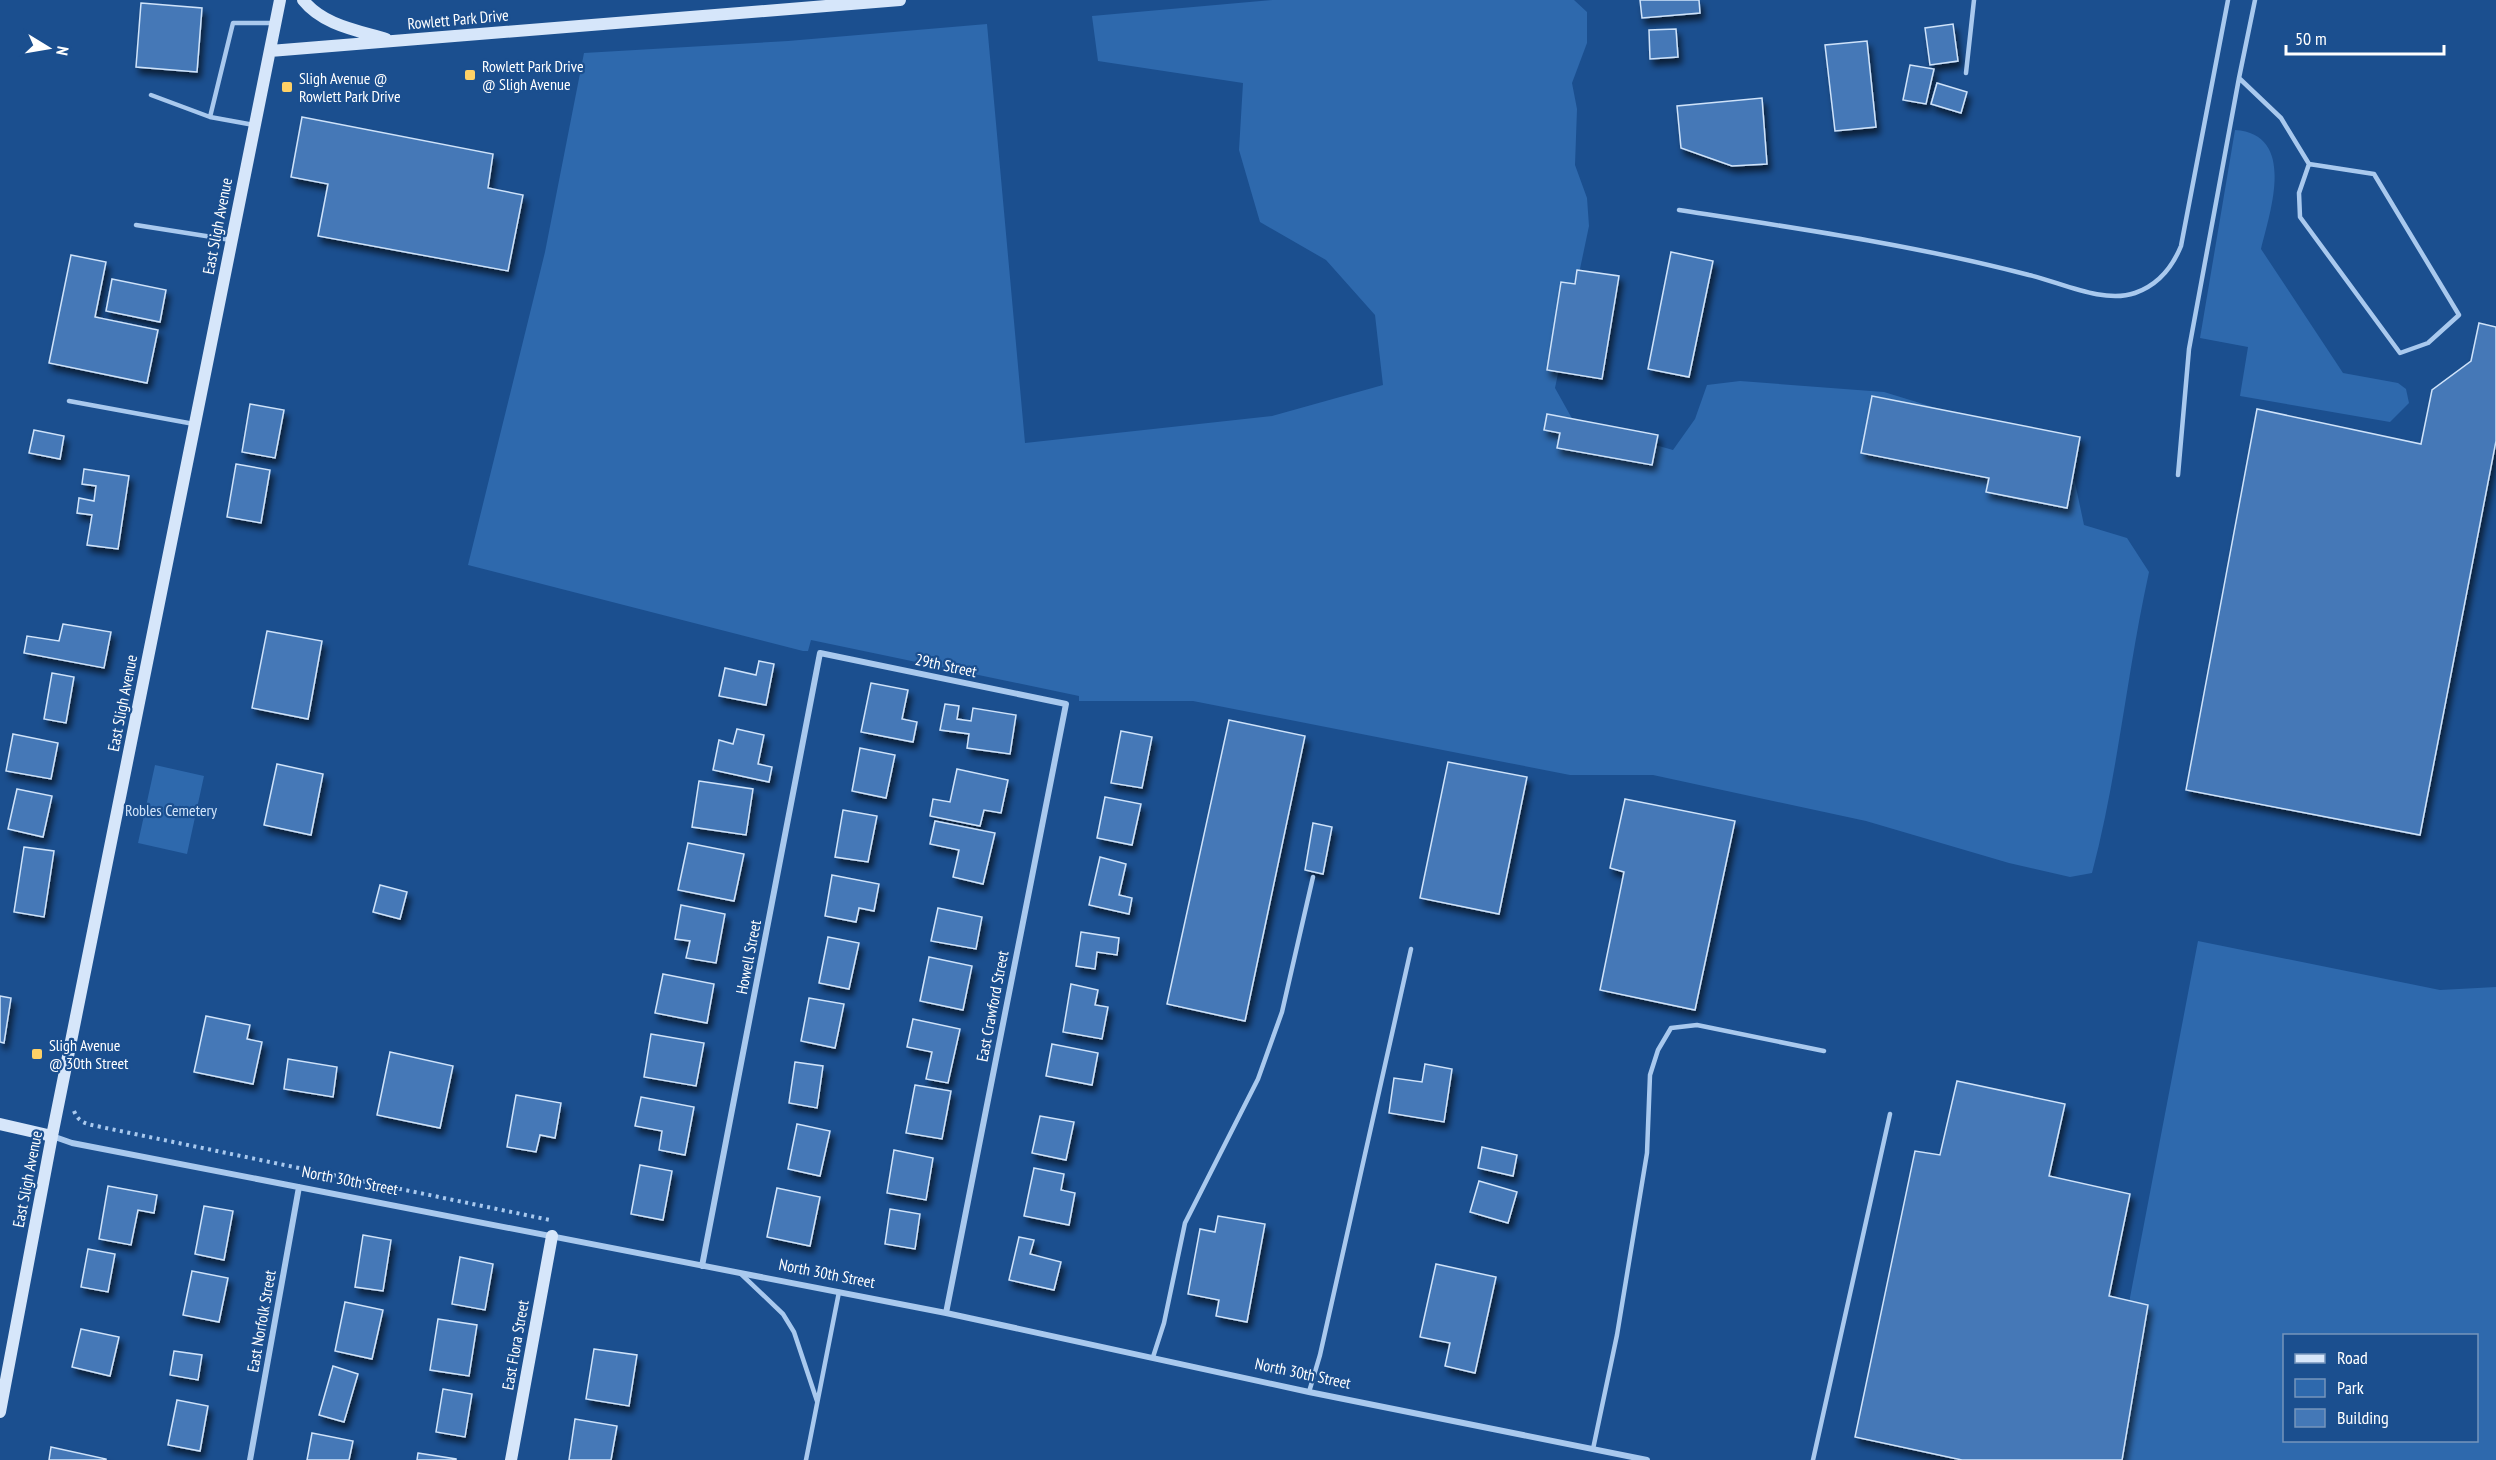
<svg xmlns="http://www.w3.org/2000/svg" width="2496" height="1460" font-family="'PT Sans Narrow',sans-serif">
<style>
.green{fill:#2e69ad;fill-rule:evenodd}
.building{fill:#4478b7;stroke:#cfe3fa;stroke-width:1.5;filter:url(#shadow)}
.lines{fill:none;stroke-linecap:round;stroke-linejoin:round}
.path{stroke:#a9c9ee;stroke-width:4;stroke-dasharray:3 4.5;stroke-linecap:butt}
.lane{stroke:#a9c9ee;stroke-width:4.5}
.street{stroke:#a9c9ee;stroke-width:6}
.secondary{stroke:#d6e6fa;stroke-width:12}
.poi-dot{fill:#ffd166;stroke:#1b4f8f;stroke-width:2}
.labels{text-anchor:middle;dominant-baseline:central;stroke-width:4.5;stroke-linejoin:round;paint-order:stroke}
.street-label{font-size:16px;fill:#fff;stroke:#1b4f8f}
.poi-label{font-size:16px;fill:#fff;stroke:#1b4f8f;text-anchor:start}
.park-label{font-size:16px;fill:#cfe3fa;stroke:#1b4f8f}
</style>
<defs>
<filter id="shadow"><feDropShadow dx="3.5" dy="6" stdDeviation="3" flood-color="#0009"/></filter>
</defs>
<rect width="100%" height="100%" fill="#1b4f8f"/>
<path class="green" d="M1272,0h302l13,12v31l-15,40 5,26 -2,56 12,33 2,28 -34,162 19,34 99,28 22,-31 12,-34 33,-4 144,11 140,43 50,43 10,47 43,13 22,34c-22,100 -31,202 -57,301l-22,4 -61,-14 -143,-42 -213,-46h-83l-377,-74h-114v-5l-268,-56 -3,11h-5l-335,-86 77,-313 39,-199 204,-12 199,-17 38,419 247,-27 111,-31 -8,-70 -49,-55 -66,-38 -21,-72 4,-67 -145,-22 -6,-45z
M2235,130c62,4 35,82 26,119l82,124 55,10 8,6 3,14 -19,19 -150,-26 8,-49 -48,-9z
M155,765l49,11 -17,78 -49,-11z
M2198,941l242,49 56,-3v473h-397zM2284,1336h192v104h-192z"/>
<path class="building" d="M1640,0h59l1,13 -58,5z
M141,3l61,5 -5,64 -61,-5z
M1953,24l5,37 -28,4 -5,-37z
M1676,29l2,28 -28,2 -1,-29z
M1867,41l9,86 -41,4 -10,-86z
M1910,65l24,4 -8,35 -23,-4z
M1937,83l30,9 -6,21 -30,-9z
M1762,98l5,66 -35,2 -51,-18 -4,-42z
M302,117l191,37 -5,34 35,7 -15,76 -190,-35 10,-52 -37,-7z
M1671,252l42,9 -24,116 -41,-8z
M71,255l35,7 -11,55 63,13 -11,53 -98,-20z
M1577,270l42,6 -17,103 -55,-9 14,-88 14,2z
M112,279l54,11 -6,32 -54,-11z
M2479,323l17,4v114l-76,394 -234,-45 71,-381 164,35 11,-54 39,-29z
M1872,396l208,41 -13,71 -81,-16 3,-14 -128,-25z
M250,404l34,6 -9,48 -33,-6z
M1547,414l111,21 -6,30 -95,-17 3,-15 -16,-3z
M34,430l30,6 -4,23 -31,-6z
M236,464l34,6 -9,53 -34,-6z
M84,469l45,7 -11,73 -31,-4 5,-30 -15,-2 2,-15 15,3 2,-15 -14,-2z
M63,624l48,8 -7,36 -80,-15 3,-17 32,5z
M267,631l55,10 -14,78 -56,-11z
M759,661l15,3 -8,41 -47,-9 6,-28 31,7z
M52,673l22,4 -8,46 -22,-4z
M871,683l37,7 -6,29 15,3 -4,20 -52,-10z
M945,704l14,2 -2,13 14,2 2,-13 43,7 -6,39 -43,-6 2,-14 -29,-4z
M1229,720l76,16 -60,285 -78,-17z
M737,729l27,6 -6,29 14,3 -3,15 -56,-12 6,-30 14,4z
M1121,731l31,6 -10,51 -31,-5z
M13,734l45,9 -7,36 -45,-8z
M860,748l35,7 -9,43 -34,-7z
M1448,762l79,15 -28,137 -79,-16z
M277,764l46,10 -12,61 -47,-10z
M957,769l51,11 -7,33 -17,-3 -4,16 -50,-10 3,-17 17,3z
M699,781l54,8 -7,46 -54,-8z
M17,789l35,7 -9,41 -35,-8z
M1105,797l36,7 -9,41 -35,-7z
M1625,799l110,22 -40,189 -95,-20 24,-118 -14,-4z
M843,810l34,6 -9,46 -33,-5z
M935,821l60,12 -12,51 -30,-7 6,-27 -29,-6z
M1313,823l19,4 -9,47 -18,-4z
M688,843l56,11 -10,47 -56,-11z
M24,847l30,4 -10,66 -30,-5z
M1100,857l26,7 -7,31 13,3 -3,16 -40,-9z
M832,875l47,9 -5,27 -15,-3 -3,14 -31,-6z
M380,885l27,7 -7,27 -27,-7z
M681,905l44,9 -9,49 -30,-5 4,-17 -15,-2z
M938,908l44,9 -6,32 -45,-8z
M1081,932l38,6 -2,17 -20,-3 -2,17 -19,-3z
M828,937l31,6 -10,46 -30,-6z
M929,957l43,9 -9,44 -43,-9z
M663,974l51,10 -7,39 -52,-10z
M1071,984l27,6 -3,15 13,2 -6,32 -39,-7z
M0,996l11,2 -7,45 -4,-1z
M809,998l35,6 -9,44 -34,-7z
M206,1016l44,9 -3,14 15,3 -9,42 -59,-12z
M913,1019l47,10 -12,54 -22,-4 6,-27 -25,-5z
M651,1034l53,9 -8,43 -52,-9z
M1052,1044l46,9 -6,32 -46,-9z
M390,1052l63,14 -13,62 -63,-13z
M288,1059l49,8 -4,30 -49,-8z
M795,1062l28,4 -6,42 -28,-5z
M1425,1064l27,5 -8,53 -55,-9 5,-35 28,4z
M1957,1081l108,23 -16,72 81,18 -21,102 39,9 -26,155h-160l-107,-23 60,-286 25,4z
M915,1085l36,6 -9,48 -36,-6z
M516,1095l45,8 -6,35 -15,-3 -4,17 -29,-5z
M641,1097l53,10 -9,48 -26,-5 3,-19 -27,-5z
M1040,1116l34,6 -8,38 -34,-7z
M797,1124l33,7 -10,45 -32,-7z
M1482,1147l35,8 -4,21 -35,-8z
M894,1150l39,8 -7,42 -39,-7z
M640,1165l32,6 -9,49 -32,-6z
M1034,1168l30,6 -3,16 14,3 -6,32 -45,-9z
M1479,1181l38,11 -9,31 -38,-11z
M108,1186l49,9 -3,18 -16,-3 -7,35 -32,-6z
M777,1188l43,9 -10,49 -43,-9z
M204,1206l29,5 -9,49 -29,-6z
M890,1209l30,5 -5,35 -30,-5z
M1218,1216l47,8 -18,98 -31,-6 3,-16 -31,-6 12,-65 15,3z
M363,1235l28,5 -8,51 -28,-4z
M1019,1237l15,3 -4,14 31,8 -7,28 -45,-10z
M88,1249l27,5 -7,38 -27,-5z
M460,1257l33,7 -8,46 -33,-6z
M1436,1264l60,13 -21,96 -30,-7 5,-23 -30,-6z
M192,1271l36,7 -9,44 -36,-7z
M345,1302l38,8 -11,49 -37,-8z
M438,1319l39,6 -8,51 -39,-6z
M81,1329l38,8 -9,39 -38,-9z
M594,1349l43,6 -8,51 -43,-7z
M174,1351l28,4 -4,25 -28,-5z
M333,1366l25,8 -14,48 -25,-7z
M443,1389l29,5 -7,43 -29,-5z
M177,1400l31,6 -8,45 -32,-6z
M575,1419l42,7 -6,34h-42z
M312,1433l41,8 -4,19h-42z
M51,1447l55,12v1h-57z
M418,1453l38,6v1h-39z"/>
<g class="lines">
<path class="path" d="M74,1111c5,13 14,13 27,16l449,93"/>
<path class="lane" d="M2255,0l-16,78 42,40 28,46
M1966,73l8,-73
M151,95l59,22
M254,125l-44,-8 23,-94h42
M2309,164l65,10 85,141 -31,28 -28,10 -100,-136 -1,-24z
M1679,210c117,18 235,35 350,65 31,7 74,29 106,18 23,-8 37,-25 46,-47l47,-246
M136,225l95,15
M69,401l125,23
M2178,475l11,-126 50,-271
M740,1273l43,41 11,18 23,69
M1153,1357l11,-34 21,-100 73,-144 24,-67 31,-135
M1309,1392l11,-37 91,-406
M1593,1449l24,-114 30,-182 3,-78 8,-25 13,-22 26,-3 127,26
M806,1460l33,-168
M1813,1460l77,-346"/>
<path class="street" d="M52,1136l20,7 874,170 363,79 338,68
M702,1266l118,-613 246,51 -120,609
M250,1460l49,-273"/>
<path class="secondary" d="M303,0c20,25 53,30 83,39
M270,51l630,-51
M0,1124l52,12
M0,1412l52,-276 228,-1136
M511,1460l41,-224"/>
</g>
<g class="poi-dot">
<rect x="464" y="69" width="12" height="12" rx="3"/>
<rect x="281" y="81" width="12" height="12" rx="3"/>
<rect x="31" y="1048" width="12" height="12" rx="3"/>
</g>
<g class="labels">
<g class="street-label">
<text transform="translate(458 19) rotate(-5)">Rowlett Park Drive</text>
<text transform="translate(217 226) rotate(-79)">East Sligh Avenue</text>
<text transform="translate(946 665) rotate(12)">29th Street</text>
<text transform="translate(122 703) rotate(-79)">East Sligh Avenue</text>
<text transform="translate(748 957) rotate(-79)">Howell Street</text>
<text transform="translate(992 1006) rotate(-79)">East Crawford Street</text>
<text transform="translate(27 1179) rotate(-79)">East Sligh Avenue</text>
<text transform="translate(350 1180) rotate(11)">North 30th Street</text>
<text transform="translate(827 1273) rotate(11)">North 30th Street</text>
<text transform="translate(261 1321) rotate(-80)">East Norfolk Street</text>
<text transform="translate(515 1345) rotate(-80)">East Flora Street</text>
<text transform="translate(1303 1373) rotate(12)">North 30th Street</text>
</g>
<g class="poi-label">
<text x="482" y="66">Rowlett Park Drive<tspan x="482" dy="18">@ Sligh Avenue</tspan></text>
<text x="299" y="78">Sligh Avenue @<tspan x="299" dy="18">Rowlett Park Drive</tspan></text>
<text x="49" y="1045">Sligh Avenue<tspan x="49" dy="18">@ 30th Street</tspan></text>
</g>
<g class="park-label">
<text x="171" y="810">Robles Cemetery</text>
</g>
</g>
<rect x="2283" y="1334" width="195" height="108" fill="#1b4f8f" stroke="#7695bc" stroke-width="1.5"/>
<rect x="2295" y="1354" width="30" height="9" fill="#d6e6fa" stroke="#7695bc" stroke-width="1.5"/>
<text x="2337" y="1364" font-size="18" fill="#ffffff">Road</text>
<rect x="2295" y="1379" width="30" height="18" fill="#2e69ad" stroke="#7695bc" stroke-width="1.5"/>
<text x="2337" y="1394" font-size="18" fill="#ffffff">Park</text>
<rect x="2295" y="1409" width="30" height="18" fill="#4478b7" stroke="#7695bc" stroke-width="1.5"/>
<text x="2337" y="1424" font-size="18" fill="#ffffff">Building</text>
<g transform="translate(48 48) rotate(101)" stroke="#1b4f8f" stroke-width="4.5" paint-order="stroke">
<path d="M0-4.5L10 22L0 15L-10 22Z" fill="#ffffff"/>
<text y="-9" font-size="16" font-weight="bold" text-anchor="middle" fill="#ffffff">N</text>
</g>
<path d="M2286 45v9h158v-9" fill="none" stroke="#ffffff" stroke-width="3"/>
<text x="2295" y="45" font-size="18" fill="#ffffff" stroke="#1b4f8f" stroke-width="4.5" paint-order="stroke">50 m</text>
</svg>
